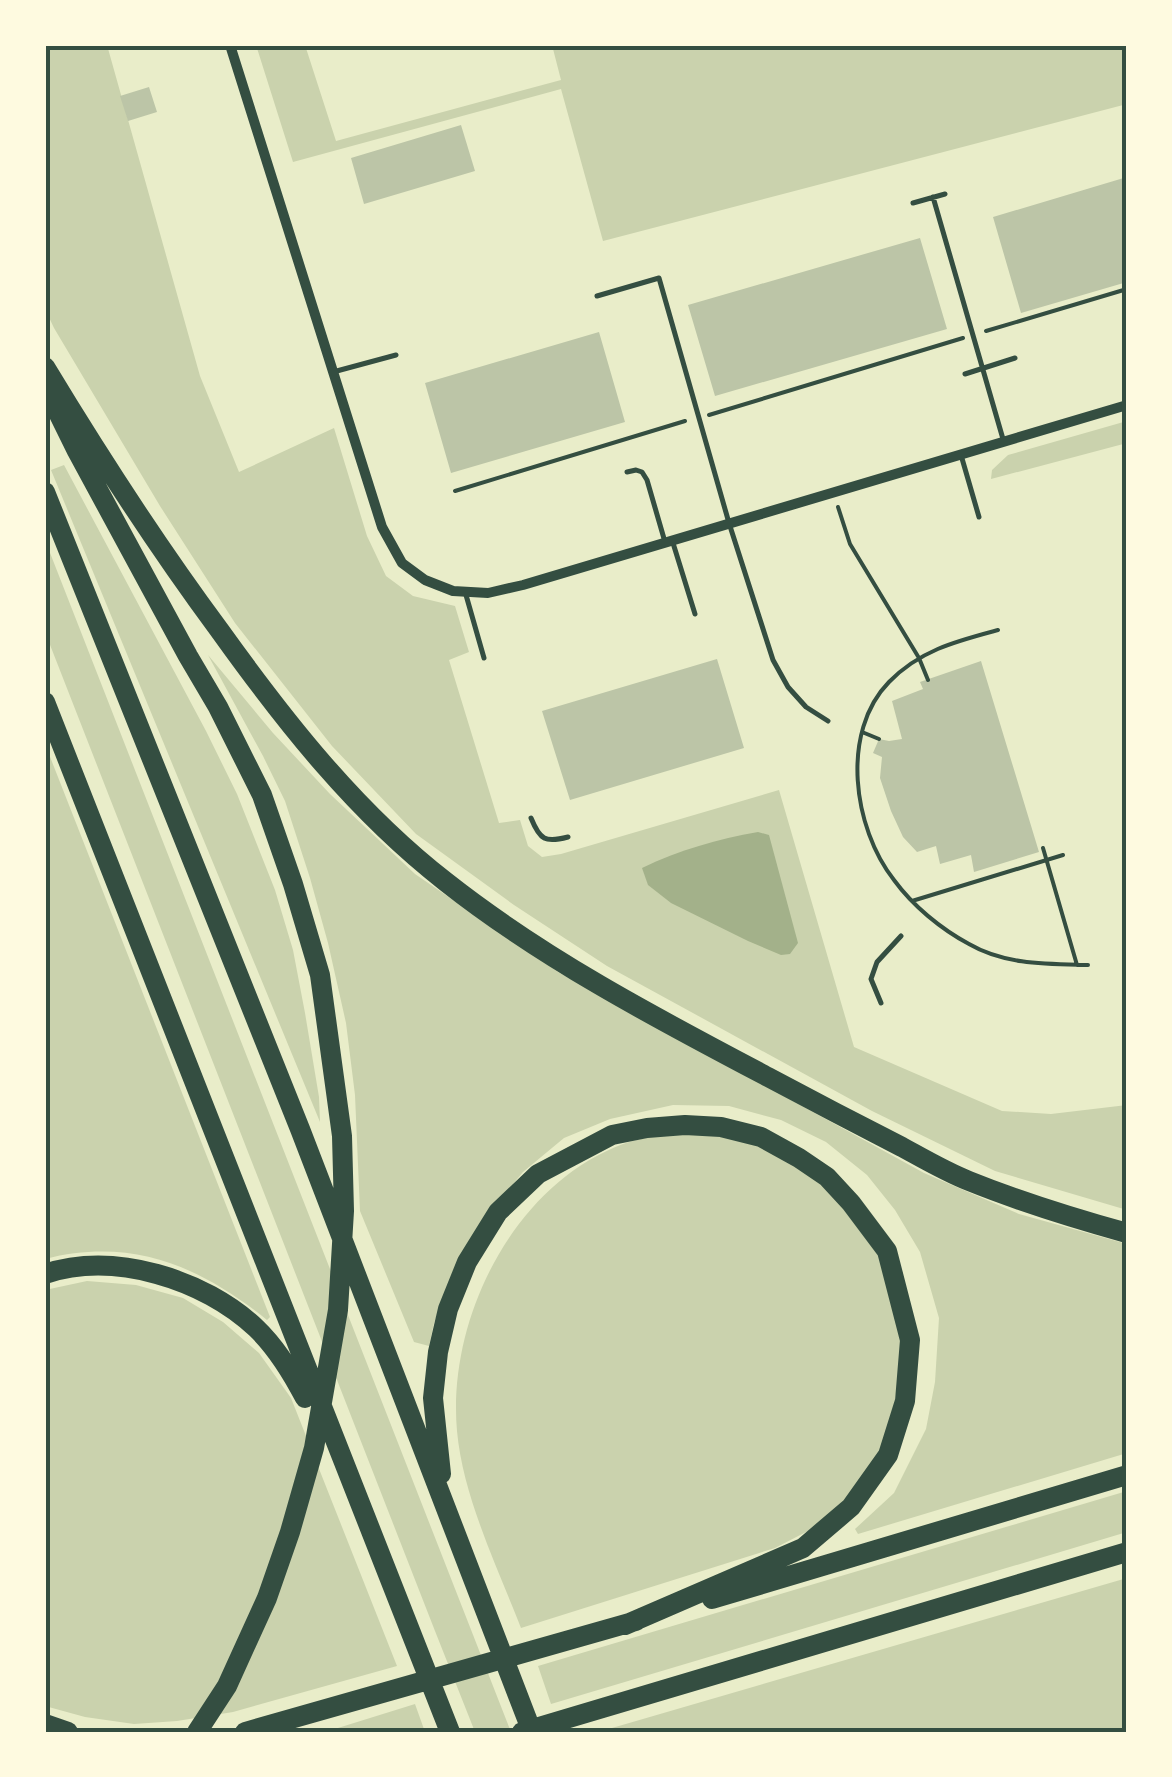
<svg xmlns="http://www.w3.org/2000/svg" width="1172" height="1777" font-family="Helvetica,sans-serif">
<style>
.green{fill:#cad2ad}
.water{fill:#a3b18a}
.building{fill:#bcc5a7}
.lines{fill:none;stroke-linecap:round;stroke-linejoin:round}
.path{stroke:#344e41;stroke-width:4}
.service{stroke:#344e41;stroke-width:5}
.minor{stroke:#344e41;stroke-width:10}
.motorway{stroke:#344e41;stroke-width:20}
.neatline{fill:none;stroke:#344e41;stroke-width:4}
</style>
<rect width="100%" height="100%" fill="#e9edc9"/>
<path class="green" d="M45,45h62l93,331 39,96 95,-44 33,108 19,40 27,20 42,10 14,46 -20,8 50,163 21,-3 8,26 14,11 19,-3 218,-64 75,257 148,64 49,3 76,-9v105l-132,-39 -123,-60 -265,-145 -93,-61 -98,-71 -84,-88 -97,-123 -75,-117 -106,-178 -9,-19z
M256,45h49l31,96 225,-61 -9,-35h575v59l-524,137 -42,-152 -268,73z
M1127,421v22l-136,36 1,-9 16,-15z
M64,465l142,266 31,63 38,96 18,60 12,63 14,84 1,25 -269,-652z
M45,540l466,1192h-36l-40,-101 -390,-999z
M208,655l65,78 57,61 85,80 143,98 366,201 95,41 108,30v209l-269,81 -3,-5 39,-36 32,-64 9,-47 4,-64 -19,-66 -25,-42 -28,-35 -41,-33 -45,-22 -52,-14 -56,-1 -63,14 -46,19 -41,34 -39,47 -31,52 -19,52 -5,23 -15,-4 -54,-131 -5,-116 -9,-72 -18,-80 -18,-65 -25,-77 -22,-45z
M45,744l225,573 -3,3c-67,-54 -135,-83 -222,-61z
M667,1133l51,2 42,9 45,20 77,79 26,75 -20,126 -49,63 -31,24 -33,17 -254,80c-24,-62 -58,-131 -64,-197 -10,-112 56,-246 166,-287 14,-5 30,-7 44,-11z
M87,1281l49,4 47,13 40,24 36,31 32,45 106,268 -164,46 -56,9 -43,3 -49,-7 -40,-11v-416z
M1127,1491v41l-576,172 -13,-38z
M1127,1578v154h-530l15,-4z
M415,1704l10,28h-100z"/>
<path class="water" d="M758,832l11,3 29,108 -8,11 -9,1 -33,-14 -77,-38 -23,-18 -6,-17c37,-18 76,-29 116,-36z"/>
<path class="building" d="M149,87l8,25 -29,9 -8,-25z
M461,125l14,46 -111,33 -13,-46z
M1127,177v105l-106,31 -28,-96z
M920,238l27,91 -232,67 -27,-91z
M599,332l26,90 -174,51 -26,-90z
M717,659l27,89 -174,52 -28,-89z
M981,661l58,191 -65,20 -3,-17 -31,9 -4,-18 -19,6 -14,-15 -12,-26 -11,-33 2,-21 -9,-4 6,-14 10,2 13,-2 -10,-38 31,-12 -3,-7z"/>
<g class="lines">
<path class="path" d="M986,331l141,-42
M709,415l254,-77
M455,491l230,-70
M838,507l12,37 69,114 9,22
M998,630c-41,11 -78,20 -109,52 -49,50 -36,146 5,198 19,26 47,49 75,64 36,21 79,20 119,21
M862,732l17,7
M1043,848l34,117
M912,901l151,-46"/>
<path class="service" d="M933,197l70,242
M913,203l32,-9
M597,296l62,-18 70,245 44,137 15,27 18,20 22,14
M333,372l63,-17
M965,374l50,-16
M961,455l18,62
M627,472l9,-2 6,2 5,8 18,62
M673,543l22,71
M466,595l18,63
M531,818c9,22 14,25 37,19
M881,1003l-10,-24 6,-17 24,-26"/>
<path class="minor" d="M230,45l152,482 20,36 23,17 28,11 35,2 35,-8 604,-180"/>
<path class="motorway" d="M45,367c55,91 112,179 175,264 66,92 136,181 226,251 99,78 212,137 322,195 45,24 89,47 134,70 22,12 44,25 67,34 52,21 104,37 158,52
M45,386l32,65 111,205 30,51 44,88 31,89 27,91 22,161 2,75 -6,99 -24,138 -24,84 -23,66 -40,88 -30,46
M45,492l255,637 232,603
M45,702l405,1030
M45,1274c69,-23 159,5 211,54 20,19 36,45 49,70
M441,1474l-8,-76 5,-46 10,-43 19,-47 31,-50 40,-38 74,-39 35,-7 38,-3 36,2 40,10 38,21 28,19 24,26 36,48 23,89 -5,61 -17,54 -37,52 -48,41 -178,77
M712,1599l415,-124
M45,1724l23,8
M245,1732l391,-111
M522,1732l605,-180"/>
</g>
<rect width="1172" height="1777" fill="none" stroke="#fefae0" stroke-width="95"/>
<rect x="48" y="48" width="1076" height="1682" class="neatline"/>
</svg>
